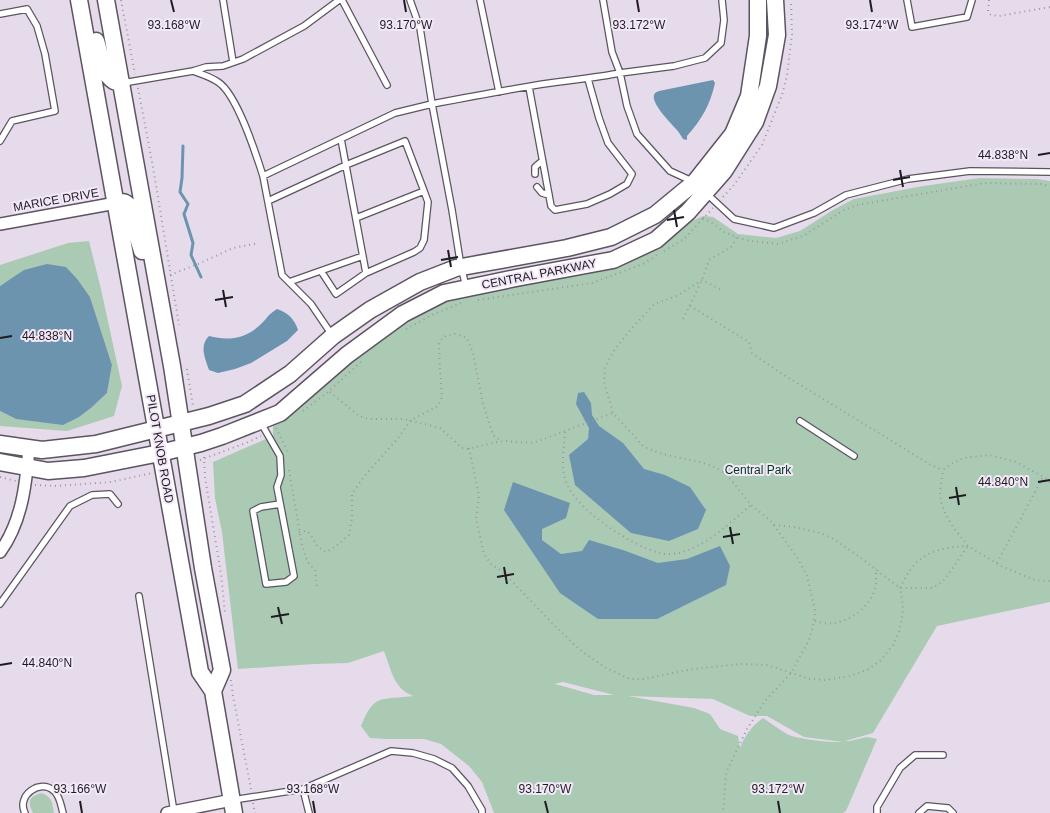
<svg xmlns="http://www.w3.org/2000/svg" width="1050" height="813" font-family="Helvetica,sans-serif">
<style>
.green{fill:#aacab4;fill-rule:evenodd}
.water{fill:#6d94af}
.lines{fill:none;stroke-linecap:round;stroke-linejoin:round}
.stream{stroke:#6d94af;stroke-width:3}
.lane-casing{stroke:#5d5461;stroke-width:8}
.street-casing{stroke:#5d5461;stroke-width:14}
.secondary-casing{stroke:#5d5461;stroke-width:19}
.path{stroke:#9e96a1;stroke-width:2;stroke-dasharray:1 4;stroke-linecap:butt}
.lane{stroke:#fff;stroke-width:5.5}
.street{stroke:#fff;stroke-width:11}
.secondary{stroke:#fff;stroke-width:16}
.ticks{fill:none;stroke:#1f1c21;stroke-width:2}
.labels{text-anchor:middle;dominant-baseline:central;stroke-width:4;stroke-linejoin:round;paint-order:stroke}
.street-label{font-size:12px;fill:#1f1c21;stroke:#f3e8f8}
.park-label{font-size:12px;fill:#02371d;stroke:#f3e8f8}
.ticks-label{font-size:12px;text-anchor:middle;fill:#1f1c21;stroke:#f3e8f8;stroke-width:4;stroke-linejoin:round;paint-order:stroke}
</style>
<rect width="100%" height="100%" fill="#e6dbea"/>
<path class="green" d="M980,178l57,1 13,2v421l-113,24 -64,107 -28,8h5l17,-4 10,2 -31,72 -3,2h-349l-12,-31 -13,-16 -28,-22 -17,-5h-37l-17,-1 -9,-12c4,-10 9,-22 19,-26 5,-2 26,-3 33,-4 -20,-8 -22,-27 -29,-45l-36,12 -34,1 -76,5 -16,-137 -7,-34 -2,-36 60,-26v-13l68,-54 81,-59 41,-16 60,-12 54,-6 21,-4 44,-16 34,-21 16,-14 11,-5 10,1 25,17 38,4 24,-7 33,-21 21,-11 69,-13zM563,682l51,13h-20l-35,-10 -5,-1zM628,696l85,3 37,17h17l37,21 39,5c-12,1 -47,-3 -56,-8 -9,-5 -16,-11 -24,-16 -11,8 -18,17 -23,30l-2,-12 -18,-7 -10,-15 -16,-6z
M89,241l12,48 21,97 -8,30 -47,15 -67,-5v-15l16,8 63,-2 12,-9 16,-15 5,-28 -22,-68 -12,-17 -71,2 -7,4v-21l68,-22z
M41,793c12,4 11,10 13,20h-21c-6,-12 -4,-16 8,-20z"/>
<path class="water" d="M713,80l2,3c-5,22 -13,36 -28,53v4l-4,-1c-2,-3 -4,-7 -7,-10 -5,-6 -34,-34 -17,-38z
M47,264l19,3 12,13 12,17 22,68 -5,28 -16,15 -12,9 -16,8 -47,-6 -16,-8v-125l24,-16z
M277,309c11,4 17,9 21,21l-11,11 -36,22 -16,6 -17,4 -9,-3c-4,-12 -10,-24 0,-34 19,5 36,3 51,-11 7,-6 7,-10 17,-16z
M584,392l7,11 1,12 7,11 24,17 21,26 21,6 25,12 16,23 -8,19 -29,12 -38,-8 -56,-48 -6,-30 19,-16 1,-11 -13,-24 2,-11z
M513,482l57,21 -4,15 -24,11v11l19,14 21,-3 7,-11 34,10 35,13 29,-4 33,-13 10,20 -4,19 -69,34h-59l-38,-26 -56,-83z"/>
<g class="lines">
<path class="stream" d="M183,146l-1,32 -2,14 8,12 -4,10 9,29 -2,12 10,22"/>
<g class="lane-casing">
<path id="lane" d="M223,0l10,62
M342,0l45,85
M480,0l19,92
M907,0l5,27 55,-10 5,-17
M0,14l27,-5 10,17 8,28 10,57 -43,10 -12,20
M193,71c8,3 18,6 25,11 19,12 38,72 45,94
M123,83l70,-12 13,-4 17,-1 20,-7 61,-33 35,-26
M529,87l22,119 4,4 32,-6 23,-10 17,-10 5,-10 -24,-31 -9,-25 -11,-39
M535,174v-7l7,-6
M694,182l-24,-11 -33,-37 -10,-28 -7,-33 54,-7 31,-8 16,-15 3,-23 -2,-20
M537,187l5,6 7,2
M706,193l28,26 40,9 40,-15 32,-18 62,-16 62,-8 80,1
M268,201l78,-36 59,-24 19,50 -68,27
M321,271l15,23 30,-21 -25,-134
M366,273l48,-21 6,-4 4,-8 4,-38 -4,-11
M289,282l74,-26
M466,286l-5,-19 -9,-57 -20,-106c37,-7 74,-14 111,-20 26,-4 52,-6 77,-11l-8,-21 -9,-52
M332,335l-21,-31 -29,-29 -19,-99 132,-63 37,-9 -12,-76 -10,-28
M800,421l54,35
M261,423l19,33 1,19 -4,12 17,89 -8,6 -20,2 -13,-73 8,-4 19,-3
M139,596l35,216
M0,604l70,-98 22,-11 18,-1 8,10
M303,789l6,24
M233,800l70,-11 88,-38 22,2 21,6 18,9 16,18 14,24v3
M25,813c-9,-17 15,-35 29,-22 6,5 7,15 9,22
M877,813v-6l23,-39 15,-13h28
M919,813l8,-7 21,2 5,5"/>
</g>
<g class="street-casing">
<path id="street" d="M0,224l116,-21
M0,552c22,-30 26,-68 29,-104
M167,813l65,-13"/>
</g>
<g class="secondary-casing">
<path id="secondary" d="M79,0l121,672 13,19 21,122
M106,0l66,366 31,202 19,102 -9,21
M96,41c4,12 6,33 18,40 2,1 5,1 8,2
M116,203c5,-1 8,-2 12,2l14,46
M0,444l42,6 54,-6 113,-28 36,-12 45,-30 43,-38 37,-26 50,-28 36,-14 111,-20 44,-11 44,-22 40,-33 38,-48 16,-38 9,-60v-36
M0,462l48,9 36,-3 76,-15 41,-10 21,-7 58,-23 67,-58 56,-41 41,-21 72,-15 97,-18 43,-20 32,-28 36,-41 31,-49 13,-36 9,-51 -2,-35"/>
</g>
<path class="path" d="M121,0l14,74
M989,0l-1,12 3,3 8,1 51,-9
M138,88l15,79 26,158
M723,197l11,-12 28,-40 20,-50 5,-19 5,-42 -1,-34
M703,218l8,4 13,10 13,5 13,4 28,3 25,-8 41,-26 13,-5 128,-22 56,1 9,2
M664,251l20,-12 29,-31
M170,275l28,-11 35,-16 26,-5
M720,289l-18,-9 -25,16 -23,8 -28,31 -13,17 -8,15 -1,15 9,31 31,34 18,7 38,8 17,6 10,7 24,30 19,15 27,37 10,19 8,34 -1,11 -5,19 -18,33 -26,28 -18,28 -21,44 -3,40
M478,300l114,-17 51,-19 17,-11
M690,306l59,36 3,11 24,17 155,95 12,5
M683,319l19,-39 7,-20 22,-13 6,-10
M406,329l28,-15 27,-11
M187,369l6,37
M330,392l29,24 10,3h35l36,9 22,20 5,1 30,-7 9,-1 27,2 80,-30
M303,411l26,-20 33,-30
M276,428l12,24v3
M565,432c-1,17 -5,36 2,52 11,27 65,62 93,69 5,2 13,1 19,0 28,-7 50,-30 72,-48
M469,448l10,48 -3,23 8,35 7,10 12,8 52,54 24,23 25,18 26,12h14l49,-10 49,-5 25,1 43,14 16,1 24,-4 19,-7 11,-8 13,-16 6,-13 3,-14 1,-13 -3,-17c4,-8 9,-18 15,-24 15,-15 33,-17 53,-18
M204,457l1,20 16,97 4,39
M200,460l46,-17 15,-7
M289,470l13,75 5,16 8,9 2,16
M0,477l16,4
M1050,482l-3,-3 -31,-17 -27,-7 -25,3 -13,6 -8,6 -3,22 1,10 4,11 8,14 15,19 33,20 34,14 15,1
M35,485l21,1 55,-4 41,-9
M774,525l20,2 27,6 14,7 22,15 43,33h31l7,-3 7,-6 23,-33
M299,532l8,-1 5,6 6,10 8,5 9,-5 14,-12 3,-17v-24l11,-16 36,-41 12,-17 27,-14 4,-9 -2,-27 -1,-26 4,-7 12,-3 12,4 6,15 10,51 10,31 8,6
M997,563l46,-86
M815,621c6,2 13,3 19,2 18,-3 36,-17 41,-34 2,-6 1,-14 1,-20
M231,680l2,16 18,93
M253,803l2,10"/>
<use href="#lane" class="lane"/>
<use href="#street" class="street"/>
<use href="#secondary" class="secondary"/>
</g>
<path class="ticks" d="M171,0l3,12M404,0l2,12M637,0l2,12M870,0l2,12M1038,155l12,-2M900,170l3,17M893,180l17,-3M674,210l3,17M667,220l17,-3M448,250l3,17M441,260l17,-3M223,290l3,17M215,300l18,-3M0,338l12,-2M1038,482l12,-2M956,487l3,18M949,498l17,-3M730,527l3,17M723,537l17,-3M504,567l3,17M497,577l17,-3M278,607l4,17M271,617l18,-3M0,665l12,-2M80,801l2,12M313,801l2,12M545,801l3,12M778,801l2,12"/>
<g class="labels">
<g class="street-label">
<text transform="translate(56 200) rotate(-10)">MARICE DRIVE</text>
<text transform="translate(539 274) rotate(-11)">CENTRAL PARKWAY</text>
<text transform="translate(160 449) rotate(80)">PILOT KNOB ROAD</text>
</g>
<g class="park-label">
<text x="758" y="470">Central Park</text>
</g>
</g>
<g class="ticks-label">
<text x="174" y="29">93.168°W</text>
<text x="406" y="29">93.170°W</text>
<text x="639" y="29">93.172°W</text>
<text x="872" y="29">93.174°W</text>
<text x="1003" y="159">44.838°N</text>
<text x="47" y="340">44.838°N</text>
<text x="1003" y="486">44.840°N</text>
<text x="47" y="667">44.840°N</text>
<text x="80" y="793">93.166°W</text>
<text x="313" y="793">93.168°W</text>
<text x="545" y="793">93.170°W</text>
<text x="778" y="793">93.172°W</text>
</g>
</svg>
